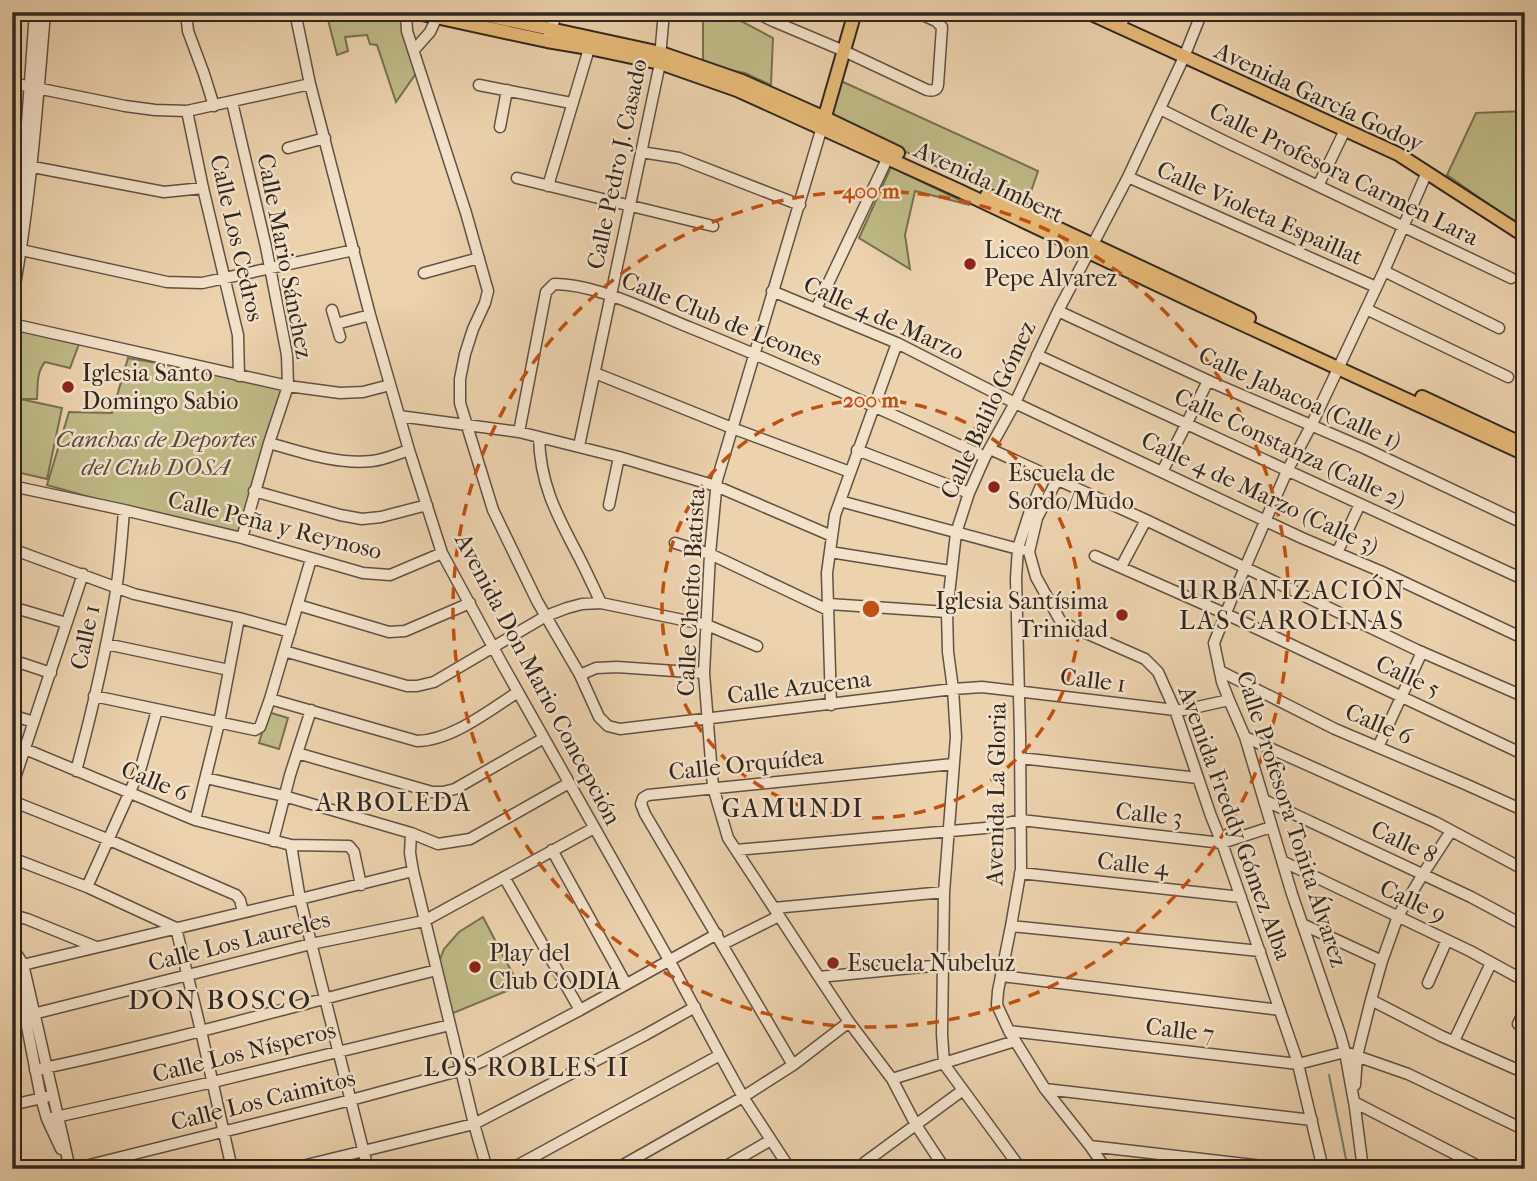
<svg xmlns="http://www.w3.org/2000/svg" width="1537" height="1181" font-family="'IM FELL French Canon',serif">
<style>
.green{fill:#beba86;stroke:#787053;stroke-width:2}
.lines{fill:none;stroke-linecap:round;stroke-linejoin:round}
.stream{stroke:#6f7e70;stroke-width:2}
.minor-casing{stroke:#605243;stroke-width:13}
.major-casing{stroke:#312720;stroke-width:16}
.minor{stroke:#f3e2ca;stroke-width:10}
.major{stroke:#e6b976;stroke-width:12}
.ring{fill:none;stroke:#c34f10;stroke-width:3.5;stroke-dasharray:12 9}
.poi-dot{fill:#8f2418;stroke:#f3e2ca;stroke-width:2.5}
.labels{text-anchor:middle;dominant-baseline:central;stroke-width:5;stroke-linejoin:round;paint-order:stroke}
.street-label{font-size:24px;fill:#312720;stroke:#f3e2ca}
.poi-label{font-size:24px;fill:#312720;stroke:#f3e2ca;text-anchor:start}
.park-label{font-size:24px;font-style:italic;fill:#544c3a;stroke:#f3e2ca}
.neighbourhood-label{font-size:26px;letter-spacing:2px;fill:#312720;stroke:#f3e2ca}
.quarter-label{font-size:28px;letter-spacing:2px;fill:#312720;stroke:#f3e2ca}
.centre{fill:#c34f10;stroke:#f3e2ca;stroke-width:3.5}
.ring-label{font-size:21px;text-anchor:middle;font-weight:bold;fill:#c34f10;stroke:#f3e2ca;stroke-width:5;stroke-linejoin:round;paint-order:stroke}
</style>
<rect width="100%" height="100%" fill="#ecd2ad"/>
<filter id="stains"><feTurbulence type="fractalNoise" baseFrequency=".00286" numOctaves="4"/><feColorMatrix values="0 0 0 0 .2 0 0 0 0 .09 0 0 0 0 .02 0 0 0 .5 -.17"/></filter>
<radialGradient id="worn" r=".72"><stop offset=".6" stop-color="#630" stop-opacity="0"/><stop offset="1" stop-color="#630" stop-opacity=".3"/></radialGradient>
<path class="green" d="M326,12h52l23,5 16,55 -21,30 -19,-57 -7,-1 -3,-9 -22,2 3,14 -11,4z
M703,12h38l-2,8 34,18 -2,47 -26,-12 -42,-8z
M841,81l197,90 -13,38 -194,-93z
M1525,111v98l-5,17 -73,-51 29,-62z
M891,167l79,38 -55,-14 -10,44 5,34 -51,-31z
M12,328l67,16 -9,24 -25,-6c-9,11 -7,23 -8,37h-17l42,9 -15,71 -35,-8v-58l3,-14 -3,-1z
M128,358l156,27 -42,149 -46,-7 -149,-42 22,-73 43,1z
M268,712l20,6 -9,31 -20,-6z
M483,917l33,63 -2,8 -63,26 -12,-52 5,-13 15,-17z"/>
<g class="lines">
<path class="stream" d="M1329,1075l19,94"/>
<g class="minor-casing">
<path id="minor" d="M186,12l2,19 16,43 10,32
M295,12l15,72 60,231 39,135 33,103 58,107 169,300 51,95 23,42 47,72
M406,12l1,19 59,182 22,78 -3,12 -12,26 -8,25 -5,25v24l33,107 44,91 43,74 19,42 9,9 12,3 333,-40 29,-2 193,23h9l45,-10
M762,12l3,5 8,4 71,30 83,39c5,1 10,1 11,-5l4,-58 -6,-6 -20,-9
M1120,28l6,-16
M549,35l8,-23
M414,50l16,-18 7,-15
M12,83l113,23 30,4 32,1 123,-27
M479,85l92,18
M232,102l34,145 21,108 1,31 -19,57 -27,95
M1160,109l64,32 287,137
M187,111l16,77 35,147 1,41
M500,127l7,-37
M822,127l-105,353 -7,74 -6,119 9,114 15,51 91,139 30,45 43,57 24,46 29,44
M288,148l37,-10
M641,152l38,6 121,47
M12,163l152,29 39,-4
M1427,172l-43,99 -73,155 -24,45 -53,122 -20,50 8,39 7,18 16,37 47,157 48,140 5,18 9,50 130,67
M1128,177l248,110
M517,178l196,48
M548,186l43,-144
M1318,186l27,-56
M12,246l12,-81 11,-153
M12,248l155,34 35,1 152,-33
M1384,271l115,57
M424,273l55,-15
M772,291l125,52 118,60 287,135 78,33 145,68
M12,301c18,-95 25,-192 33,-289
M816,309l73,-154
M1366,309l142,68
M332,310l8,27
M1058,311l153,71 153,66 161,76
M12,324l276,62 52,7 23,-1 27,-7
M336,324l34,-9
M1037,355l488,225
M595,373l137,55 118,44
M399,416l120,16 100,25 97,29 116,50
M519,432l27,-140 8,-8c43,0 97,28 137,44 99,40 197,84 294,129
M539,437c1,49 19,80 41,122 7,14 14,29 21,44
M269,443c33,9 68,22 103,18 12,-1 25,-7 37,-11
M579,446l80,-378 5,-56
M990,449l156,71 271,130 108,47
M857,450l112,43
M1162,472l46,-91
M1046,474l-17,40 -11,34 -2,30 4,157 1,134 -10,57 -13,65 -1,14 12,26 36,58 45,57 16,23
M1057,480l-20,38 -8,34 7,25 25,45 84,37 13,13 17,38 36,106 11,27 75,217 26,109
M12,486l112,24 118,28 121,35 27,2 52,-22
M254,491l86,24 22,4 19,-2 46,-12
M840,501l182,49
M609,505l10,-48
M675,543l35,11 118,56
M12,549l122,45 105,24 51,14
M830,552l120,19
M1337,553l23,-49
M1095,556l131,58 299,141
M1121,567l25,-47
M829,604l118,8
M298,605l91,27 16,-1 65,-28
M12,607l54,16
M106,644l123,26
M284,651l123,35h10l17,-4 112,-66 21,-8 15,-4 19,-1 106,22 50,21
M12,660l39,13
M1220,671l115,58 130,55 60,27
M580,675l16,-7 21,-1 87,6
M94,696l161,34 5,-3 10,-28 41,-140
M270,699l147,42c34,0 73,-31 101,-49
M831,705l-4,-132 8,-58 62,-172
M12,715l21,7
M1245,737l190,85 90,48
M1378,747l44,-95
M25,749l170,71 96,25 58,1 5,6 7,33
M297,753l135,39h11l12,-3 89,-51
M1020,758l178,20
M76,771c16,-59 30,-120 40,-180 4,-27 6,-54 8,-81
M206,778l78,18 127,37 27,11 32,-5 99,-56
M12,787l71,-213
M1264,800l207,97 54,29
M12,801l95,38 129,56 4,5 3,12
M195,820l24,-97 20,-105
M411,833l-1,20 3,18 61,253 13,45
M273,841l17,-66 21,-65
M291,845l9,54 68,270
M552,850l74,134
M736,850l249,-22 36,-8 201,23 49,-16
M12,858l75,29 89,41 25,103 31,138
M1282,861l188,90 55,30
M1020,873l221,24
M504,877l76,133
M87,887l54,-120 16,-57
M774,908l170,-16
M12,920l8,-3 7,2 69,28
M1302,924l80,37
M1011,926l249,25
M723,944l56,-28
M12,947l11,17 47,205
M12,964l4,6 25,128 6,21 14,30
M14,967l286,-68 113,-28
M1002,976l278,34
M819,977l124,-12
M1428,983l19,-43
M1371,1000l70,36 84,37
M25,1016l286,-72 113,-23 170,-93
M1518,1024l7,-15
M1009,1031l289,33 47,-12 63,22 117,56
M1454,1041l37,-78
M793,1065l-148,-251 -4,-10 2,-6 5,-3 305,-31
M35,1070c135,-28 268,-67 402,-100
M892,1079l123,-38
M1355,1085l2,-29 14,-56 11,-39 16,-45 25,-42 28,-43
M1045,1089l267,31
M1354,1100l9,69
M12,1105l34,-8
M47,1119l166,-37 237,-57
M1090,1146l199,23
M73,1169l278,-69 111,-30 19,-8 99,-52 137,-76
M290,1169l184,-45 171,-89 50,-28
M511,1169l209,-114
M616,1169l127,-72 50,-32 56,-43
M721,1169l50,-29
M863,1169l1,-6 4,-3 95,-70
M1021,1169l-77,-105 -2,-30 2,-142 12,-155 -3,-48 -5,-37 -1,-40 9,-79 13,-40 16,-36 30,-54 43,-92 70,-134 56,-120 18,-45
M1519,1169l6,-17"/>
</g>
<g class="major-casing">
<path id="major" d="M413,12l134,29 42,7 71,15 77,27 223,101 234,111 331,152
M471,12l190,41 81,28 83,37 73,35
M1087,12l311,142 127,82
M823,123l32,-111
M987,195l262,123
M1422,397l94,44"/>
</g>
<use href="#minor" class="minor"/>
<use href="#major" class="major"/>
</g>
<g class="ring">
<circle cx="871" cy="609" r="209"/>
<circle cx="871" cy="609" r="418"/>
</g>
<g class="poi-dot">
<circle cx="970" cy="264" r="7"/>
<circle cx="68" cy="387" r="7"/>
<circle cx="994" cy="487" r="7"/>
<circle cx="1122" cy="615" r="7"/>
<circle cx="833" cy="963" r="7"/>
<circle cx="475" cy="967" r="7"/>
</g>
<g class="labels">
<g class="street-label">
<text transform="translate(1319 97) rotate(25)">Avenida García Godoy</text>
<text transform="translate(617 164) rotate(-78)">Calle Pedro J. Casado</text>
<text transform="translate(1344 174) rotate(26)">Calle Profesora Carmen Lara</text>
<text transform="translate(989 182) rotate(25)">Avenida Imbert</text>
<text transform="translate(1260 213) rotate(24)">Calle Violeta Espaillat</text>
<text transform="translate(237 238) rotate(77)">Calle Los Cedros</text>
<text transform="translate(285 256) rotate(79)">Calle Mario Sánchez</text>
<text transform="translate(884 318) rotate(24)">Calle 4 de Marzo</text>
<text transform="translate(722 319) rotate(22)">Calle Club de Leones</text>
<text transform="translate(1300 398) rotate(24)">Calle Jabacoa (Calle 1)</text>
<text transform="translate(988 410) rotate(-65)">Calle Balilo Gómez</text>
<text transform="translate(1290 448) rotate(25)">Calle Constanza (Calle 2)</text>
<text transform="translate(1260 493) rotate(25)">Calle 4 de Marzo (Calle 3)</text>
<text transform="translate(275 525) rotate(14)">Calle Peña y Reynoso</text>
<text transform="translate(691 592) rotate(-87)">Calle Chefito Batista</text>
<text transform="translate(85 637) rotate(-78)">Calle 1</text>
<text transform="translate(1408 676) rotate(25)">Calle 5</text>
<text transform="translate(538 679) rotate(62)">Avenida Don Mario Concepción</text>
<text transform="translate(1093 680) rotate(7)">Calle 1</text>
<text transform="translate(799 687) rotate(-7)">Calle Azucena</text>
<text transform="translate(1379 724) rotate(23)">Calle 6</text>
<text transform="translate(746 764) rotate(-6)">Calle Orquídea</text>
<text transform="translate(155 781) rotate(22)">Calle 6</text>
<text transform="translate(996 794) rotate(-89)">Avenida La Gloria</text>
<text transform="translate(1149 814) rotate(6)">Calle 3</text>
<text transform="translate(1292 819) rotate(72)">Calle Profesora Toñita Álvarez</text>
<text transform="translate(1235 823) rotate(70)">Avenida Freddy Gómez Alba</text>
<text transform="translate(1404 842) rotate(25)">Calle 8</text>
<text transform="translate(1133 864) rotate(6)">Calle 4</text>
<text transform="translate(1413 901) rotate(25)">Calle 9</text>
<text transform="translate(239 941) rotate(-14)">Calle Los Laureles</text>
<text transform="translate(1180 1030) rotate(7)">Calle 7</text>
<text transform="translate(244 1052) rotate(-14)">Calle Los Nísperos</text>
<text transform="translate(263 1100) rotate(-14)">Calle Los Caimitos</text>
</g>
<g class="poi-label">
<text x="984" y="250">Liceo Don<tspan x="984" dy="28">Pepe Alvarez</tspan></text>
<text x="82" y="373">Iglesia Santo<tspan x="82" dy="28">Domingo Sabio</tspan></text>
<text x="1008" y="473">Escuela de<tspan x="1008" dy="28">Sordo/Mudo</tspan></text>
<text x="1108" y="601" text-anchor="end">Iglesia Santísima<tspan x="1108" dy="28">Trinidad</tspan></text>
<text x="489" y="953">Play del<tspan x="489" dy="28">Club CODIA</tspan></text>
<text x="847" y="963">Escuela Nubeluz</text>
</g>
<g class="park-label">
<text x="156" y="439">Canchas de Deportes<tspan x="156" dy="28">del Club DOSA</tspan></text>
</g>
<g class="neighbourhood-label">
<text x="1292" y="590">URBANIZACIÓN<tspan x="1292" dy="30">LAS CAROLINAS</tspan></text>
<text x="394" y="802">ARBOLEDA</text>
<text x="793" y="808">GAMUNDI</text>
<text x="527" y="1067">LOS ROBLES II</text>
</g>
<g class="quarter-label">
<text x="220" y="999">DON BOSCO</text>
</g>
</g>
<circle cx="871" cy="609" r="10" class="centre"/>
<g class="ring-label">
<text x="871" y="198">400 m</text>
<text x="871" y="407">200 m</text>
</g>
<rect width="1537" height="1181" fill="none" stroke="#ecd2ad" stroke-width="42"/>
<rect x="14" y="14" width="1509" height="1153" fill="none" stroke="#312720" stroke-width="3.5"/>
<rect x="21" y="21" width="1495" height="1139" fill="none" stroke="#312720" stroke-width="2"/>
<rect width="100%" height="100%" filter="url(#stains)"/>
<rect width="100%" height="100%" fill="url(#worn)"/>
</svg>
